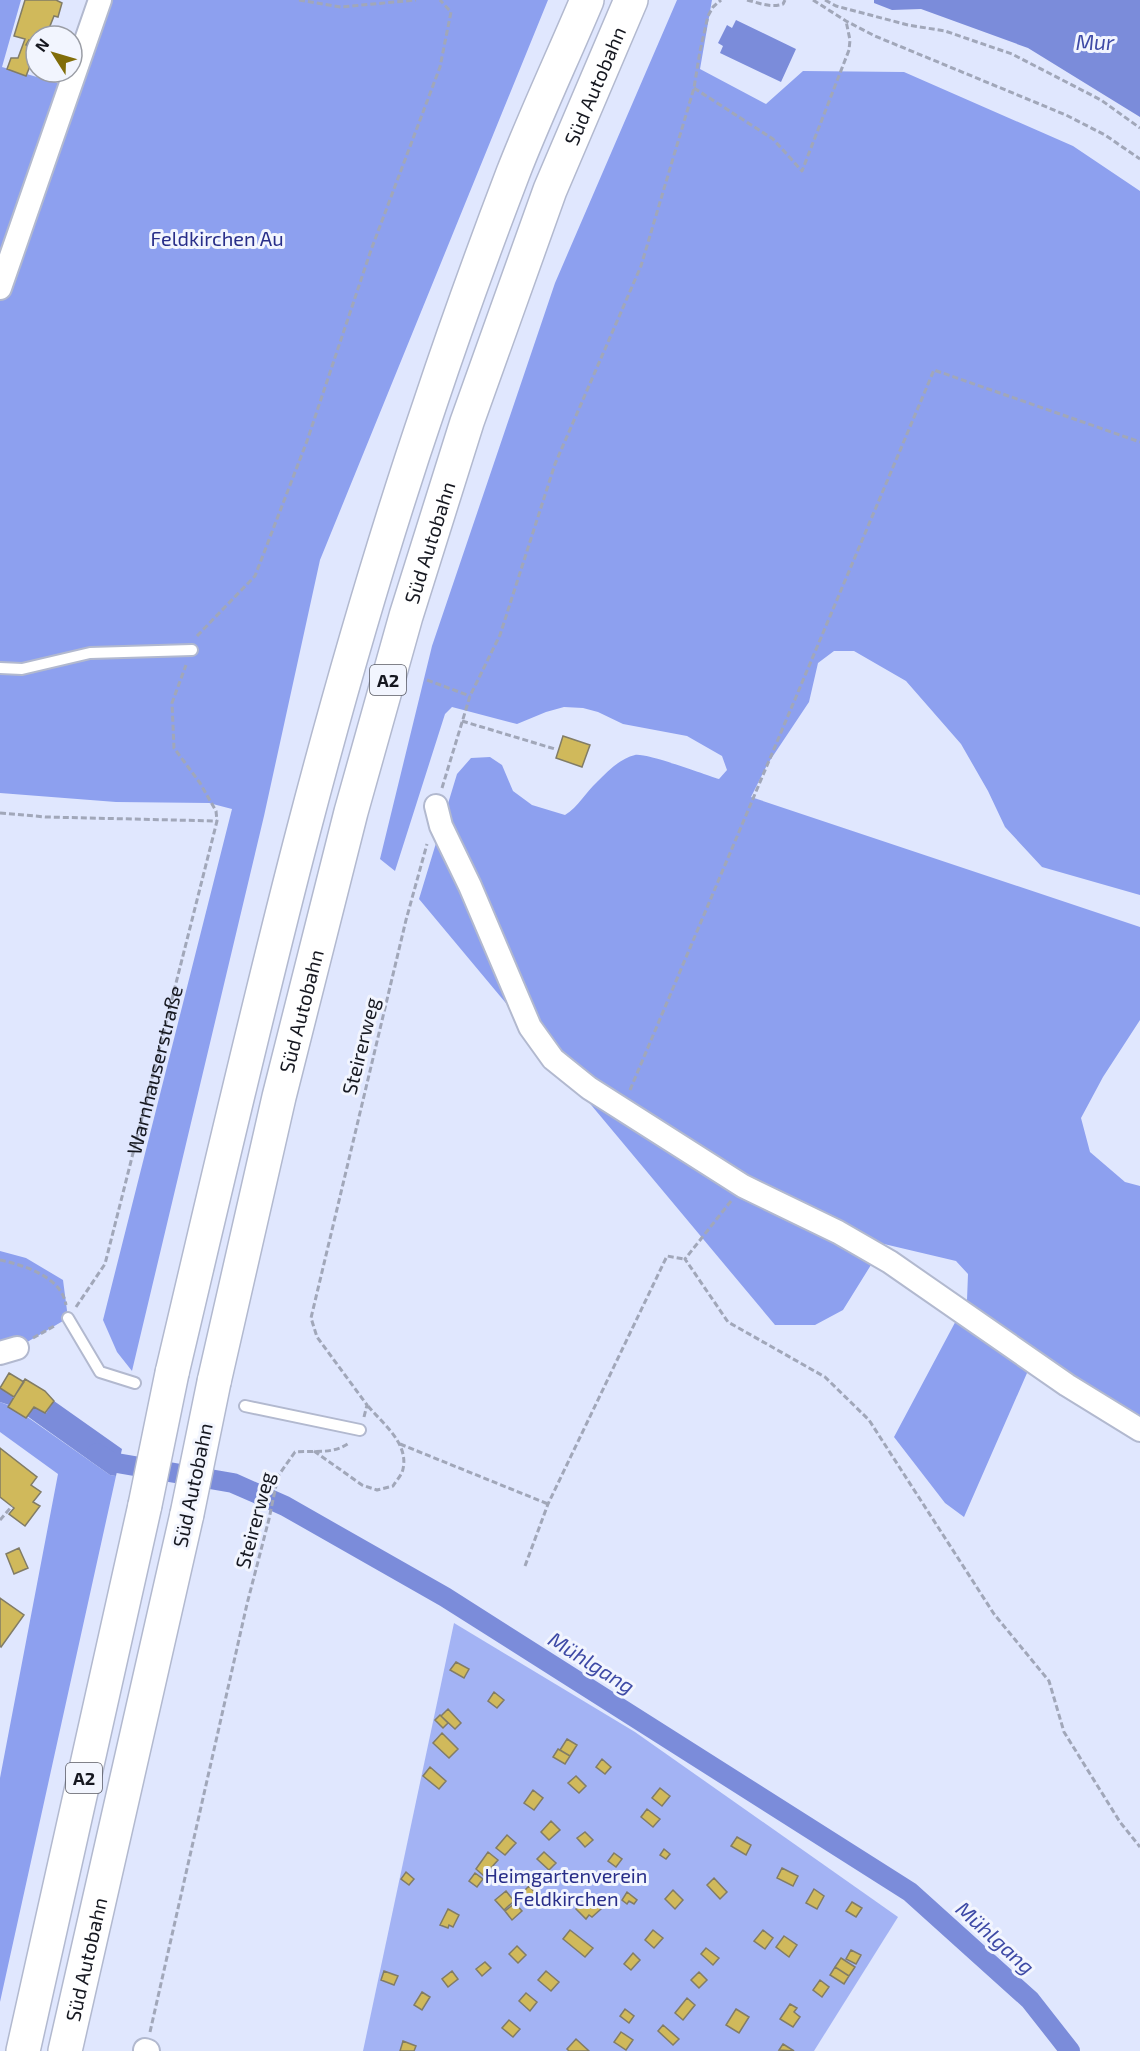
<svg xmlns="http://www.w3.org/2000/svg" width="1140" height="2051" font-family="'Exo 2',sans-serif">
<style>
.green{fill:#a3b3f4}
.forest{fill:#8da0ef}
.water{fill:#7b8cda}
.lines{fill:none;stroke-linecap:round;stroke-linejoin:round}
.canal{stroke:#7b8cda;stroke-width:20}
.building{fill:#d0b95b;stroke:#817c66;stroke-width:1.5}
.service-casing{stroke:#b2b9cf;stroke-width:14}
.minor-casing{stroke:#b2b9cf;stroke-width:26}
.motorway-casing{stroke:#b2b9cf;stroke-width:36}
.path{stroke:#a1a7b9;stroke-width:3;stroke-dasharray:6 3;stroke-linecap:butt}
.service{stroke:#fff;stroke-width:10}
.minor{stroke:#fff;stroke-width:22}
.motorway{stroke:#fff;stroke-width:33}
.motorway-bridge-casing{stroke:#b2b9cf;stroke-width:36;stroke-linecap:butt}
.motorway-bridge{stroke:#fff;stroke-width:33}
.labels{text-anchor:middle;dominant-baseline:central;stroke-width:6;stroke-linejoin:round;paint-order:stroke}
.shield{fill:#f2f5fe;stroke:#585a63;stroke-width:1.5}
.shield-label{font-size:18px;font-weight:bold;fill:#161820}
.street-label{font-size:20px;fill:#161820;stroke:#f2f5fe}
.park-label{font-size:20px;fill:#282e89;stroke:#f2f5fe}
.water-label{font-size:21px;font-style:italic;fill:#3e4aa6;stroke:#f2f5fe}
</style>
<rect width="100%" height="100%" fill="#e0e7fe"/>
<path class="green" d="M454,1623l181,109 263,185 -84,134h-451z"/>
<path class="forest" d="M0,0h21l-19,67 63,18 29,-85h454l-228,560 -56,256 -132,555 -15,-19 -14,-32 129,-511 -23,-6 -93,-1 -116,-9z
M677,0h35l-12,69 66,35 37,-33 101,1 169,74 67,45v704l-98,-28 -37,-40 -17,-36 -27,-47 -55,-63 -52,-30h-20l-16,12 -9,39 -42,63 -16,32 389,130v93l-37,57 -22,41 9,34 35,30 15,4v237l-106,-66 -70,160 -19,-14 -51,-66 73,-137 1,-26 -12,-13 -72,-17 -41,66 -28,15h-40l-356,-426 38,-125 14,-16 19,-1 12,8 11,26 19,14 33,10c13,-8 21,-23 32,-33 11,-11 22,-23 38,-27 12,-2 68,19 84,24l8,-9 -5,-14 -35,-20 -64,-12 -25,-12 -15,-4 -19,-1 -18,5 -29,12 -65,-17 -7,7 -50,157 -15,-12 52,-213 123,-363z
M0,1251l26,7 37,22 5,38 -51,30 -17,5z
M0,1402l13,5 97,68 6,1 -116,526v-224l58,-304 -58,-42z"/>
<path class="water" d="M874,0h266v117l-112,-69 -107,-39 -29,1 -18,-7z
M736,20l60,29 -15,33 -61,-29 3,-7 -5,-3 9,-18 5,3z
M0,1388l14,9 -5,8 -9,-3z
M54,1401l68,48 -6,27 -6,-1 -83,-59 7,-9 12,6z"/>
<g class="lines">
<path class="canal" d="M97,1453l14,9 122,21 52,23 160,91 465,295 120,108 40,51"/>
</g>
<path class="building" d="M25,0h31l6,3 -4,14 -4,-1 -8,20 -8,-2 -2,2v6l-7,-2 -3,5 10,4v2l-10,25 -19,-7 4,-11h7l7,-19 -11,-3z
M563,736l27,9 -8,22 -26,-9z
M9,1373l15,9 -10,15 -14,-9z
M25,1379l20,12 9,10 -9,12 -11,-6 -8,11 -18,-11z
M0,1448l37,29 -6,8 10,7 -8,10 7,4 -15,20 -16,-12 5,-6 -14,-11z
M19,1548l9,20 -14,6 -8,-20z
M0,1598l24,17 -23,32 -1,-1z
M456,1662l13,7 -5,9 -14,-8z
M494,1692l10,8 -7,8 -9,-7z
M448,1709l13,14 -6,6 -14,-13z
M440,1715l8,8 -5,5 -8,-8z
M442,1733l16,16 -9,9 -16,-15z
M567,1739l10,6 -7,11 -10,-6z
M558,1749l12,7 -5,8 -12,-7z
M602,1759l9,8 -6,7 -9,-7z
M430,1767l16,14 -7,8 -16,-13z
M576,1776l10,10 -7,7 -11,-10z
M660,1788l10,8 -8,10 -10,-8z
M533,1790l10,8 -9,12 -10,-7z
M647,1809l13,10 -7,8 -12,-10z
M551,1821l9,9 -11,10 -8,-8z
M585,1832l8,8 -8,7 -8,-9z
M507,1835l9,8 -11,12 -9,-7z
M737,1837l14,8 -5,10 -15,-9z
M664,1849l6,5 -4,5 -6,-4z
M488,1852l10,8 -14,16 -8,-7z
M544,1852l12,11 -7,7 -12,-11z
M614,1853l8,6 -6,8 -8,-6z
M782,1868l16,8 -5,10 -16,-8z
M406,1872l8,7 -5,6 -8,-6z
M475,1873l8,6 -6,8 -8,-6z
M714,1878l13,14 -7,7 -13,-14z
M529,1886l11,12 -9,8 -11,-11z
M814,1889l10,7 -7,13 -11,-6z
M673,1890l10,10 -8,9 -10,-10z
M506,1891l8,10 -10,9 -9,-10z
M627,1892l10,8 -3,4 -5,-3 -2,3 -5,-4z
M589,1897l12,12 -9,8 -3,-2 -3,4 -10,-10z
M852,1902l10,6 -6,9 -10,-6z
M515,1903l7,8 -10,9 -7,-9z
M448,1909l11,6 -6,12 -4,-2 -1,3 -8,-3z
M570,1930l23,18 -8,9 -22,-18z
M653,1930l10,8 -9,10 -9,-8z
M763,1930l10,8 -8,11 -11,-8z
M784,1936l13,9 -8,12 -13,-10z
M517,1946l9,9 -8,8 -9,-9z
M706,1948l13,10 -6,7 -12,-11z
M851,1950l10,5 -5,9 -10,-5z
M633,1953l7,7 -9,10 -7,-6z
M841,1958l14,9 -6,9 -14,-9z
M485,1962l6,6 -9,8 -6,-7z
M835,1967l14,9 -5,8 -14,-9z
M384,1971l14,5 -4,9 -13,-5z
M452,1971l6,8 -10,8 -6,-8z
M546,1971l13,11 -8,9 -13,-11z
M699,1972l8,8 -8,8 -8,-8z
M820,1980l9,7 -7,10 -9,-7z
M422,1992l8,5 -8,13 -8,-5z
M526,1993l11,9 -7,9 -11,-10z
M687,1998l8,7 -12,15 -8,-7z
M790,2004l7,4 -3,4 6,5 -7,10 -13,-8z
M625,2009l9,7 -5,7 -9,-7z
M736,2009l13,8 -10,16 -13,-8z
M509,2020l11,9 -7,8 -11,-9z
M663,2025l16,14 -6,6 -15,-14z
M621,2032l12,8 -7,10 -12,-8z
M576,2039l13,12h-20l-2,-2z
M403,2041l13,5 -2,5h-14z
M783,2044l11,7 -15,-1z"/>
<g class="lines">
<g class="service-casing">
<path id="service" d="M0,668l22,1 68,-16 102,-3
M68,1318l32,54 35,11
M245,1406l115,24"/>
</g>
<g class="minor-casing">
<path id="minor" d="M0,288l100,-288
M436,806l5,20 29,60 60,141 23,32 36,29 154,98 95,46 52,30 177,123 73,45
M0,1353l17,-5
M145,2050l3,1"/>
</g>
<g class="motorway-casing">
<g id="motorway">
<path d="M172,1373c77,-325 150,-653 258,-969 26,-78 54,-155 83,-231 23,-59 50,-116 74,-173"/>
<path id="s2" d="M214,1382l65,-285 72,-285 55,-196 61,-194 83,-232 81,-190"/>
<path d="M23,2051l122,-546"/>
<path id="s3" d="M65,2051l122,-537"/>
</g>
</g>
<g class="path">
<path d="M299,0l42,7 75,-7"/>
<path d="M747,0c12,3 23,8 36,4l2,-4"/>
<path d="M813,0l33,21 29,15 191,79 39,20 35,24"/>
<path d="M825,0l11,6 72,19 37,6 67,23 89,46 39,28"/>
<path d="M694,88l79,51 29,32 47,-121 1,-10 -4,-19"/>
<path d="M197,636l58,-60 52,-135 64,-191 69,-183 11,-55 -11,-12"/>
<path d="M427,680l43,16"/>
<path d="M462,721l93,28"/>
<path d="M442,788l28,-92 30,-61 55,-171 86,-198 53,-178 6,-37 8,-35 5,-9 8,-7"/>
<path d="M0,813l46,4 171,4"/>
<path d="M630,1090l304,-720 206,72"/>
<path d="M731,1201l-46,58 43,63 97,55 44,43 125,194 55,67 15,51 56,90 20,25"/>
<path d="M0,1260c23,5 62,17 66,45"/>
<path id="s1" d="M76,1307l29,-43 112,-443 -1,-10 -16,-28 -26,-35 -2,-45 14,-38"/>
<path d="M33,1338l23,-13"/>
<path d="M364,1417l3,-12 -50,-68 -6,-19 95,-398 21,-76"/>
<path d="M400,1444l148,60"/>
<path d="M314,1451l48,34 15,5 16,-4c3,-5 9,-11 10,-17 6,-26 -21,-46 -36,-64"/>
<path d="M0,1520l12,-14"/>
<path d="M525,1566l23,-62 119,-248 17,3"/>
<path d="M150,2032l97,-428 22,-85 9,-43 17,-24c20,-2 37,3 54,-9"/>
</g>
<use href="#service" class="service"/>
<use href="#minor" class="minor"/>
<use href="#motorway" class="motorway"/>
<g class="motorway-bridge-casing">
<path id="motorway-bridge" d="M145,1505l27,-132
M187,1514l27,-132"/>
</g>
<use href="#motorway-bridge" class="motorway-bridge"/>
</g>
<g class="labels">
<g class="shield">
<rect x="370" y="665" width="36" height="30" rx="4.5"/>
<rect x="66" y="1763" width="36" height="30" rx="4.5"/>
</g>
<g class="shield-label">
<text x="388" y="680">A2</text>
<text x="84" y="1778">A2</text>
</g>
<g class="street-label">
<text stroke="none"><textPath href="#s2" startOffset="1353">Süd Autobahn</textPath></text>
<text stroke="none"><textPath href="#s2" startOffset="867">Süd Autobahn</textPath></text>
<text stroke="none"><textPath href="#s2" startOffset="381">Süd Autobahn</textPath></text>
<text transform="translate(360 1046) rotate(-76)">Steirerweg</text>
<text stroke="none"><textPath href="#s1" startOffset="252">Warnhauserstraße</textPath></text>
<text transform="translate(192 1485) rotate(-78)">Süd Autobahn</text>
<text transform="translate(254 1520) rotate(-75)">Steirerweg</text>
<text stroke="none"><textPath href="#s3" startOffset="94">Süd Autobahn</textPath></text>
</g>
<g class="park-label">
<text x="217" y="238">Feldkirchen Au</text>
<text x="566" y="1875">Heimgartenverein<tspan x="566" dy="23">Feldkirchen</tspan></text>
</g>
<g class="water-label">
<text x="1095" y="41">Mur</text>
<text transform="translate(592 1662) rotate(32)">Mühlgang</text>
<text transform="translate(996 1937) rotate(42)">Mühlgang</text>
</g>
</g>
<g transform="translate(54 54) rotate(307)"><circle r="28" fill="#f2f5fe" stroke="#9a9da5" stroke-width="1.5"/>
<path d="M0-4.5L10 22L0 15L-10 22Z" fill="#816d09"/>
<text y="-9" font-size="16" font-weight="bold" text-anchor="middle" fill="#161820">N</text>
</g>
</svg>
